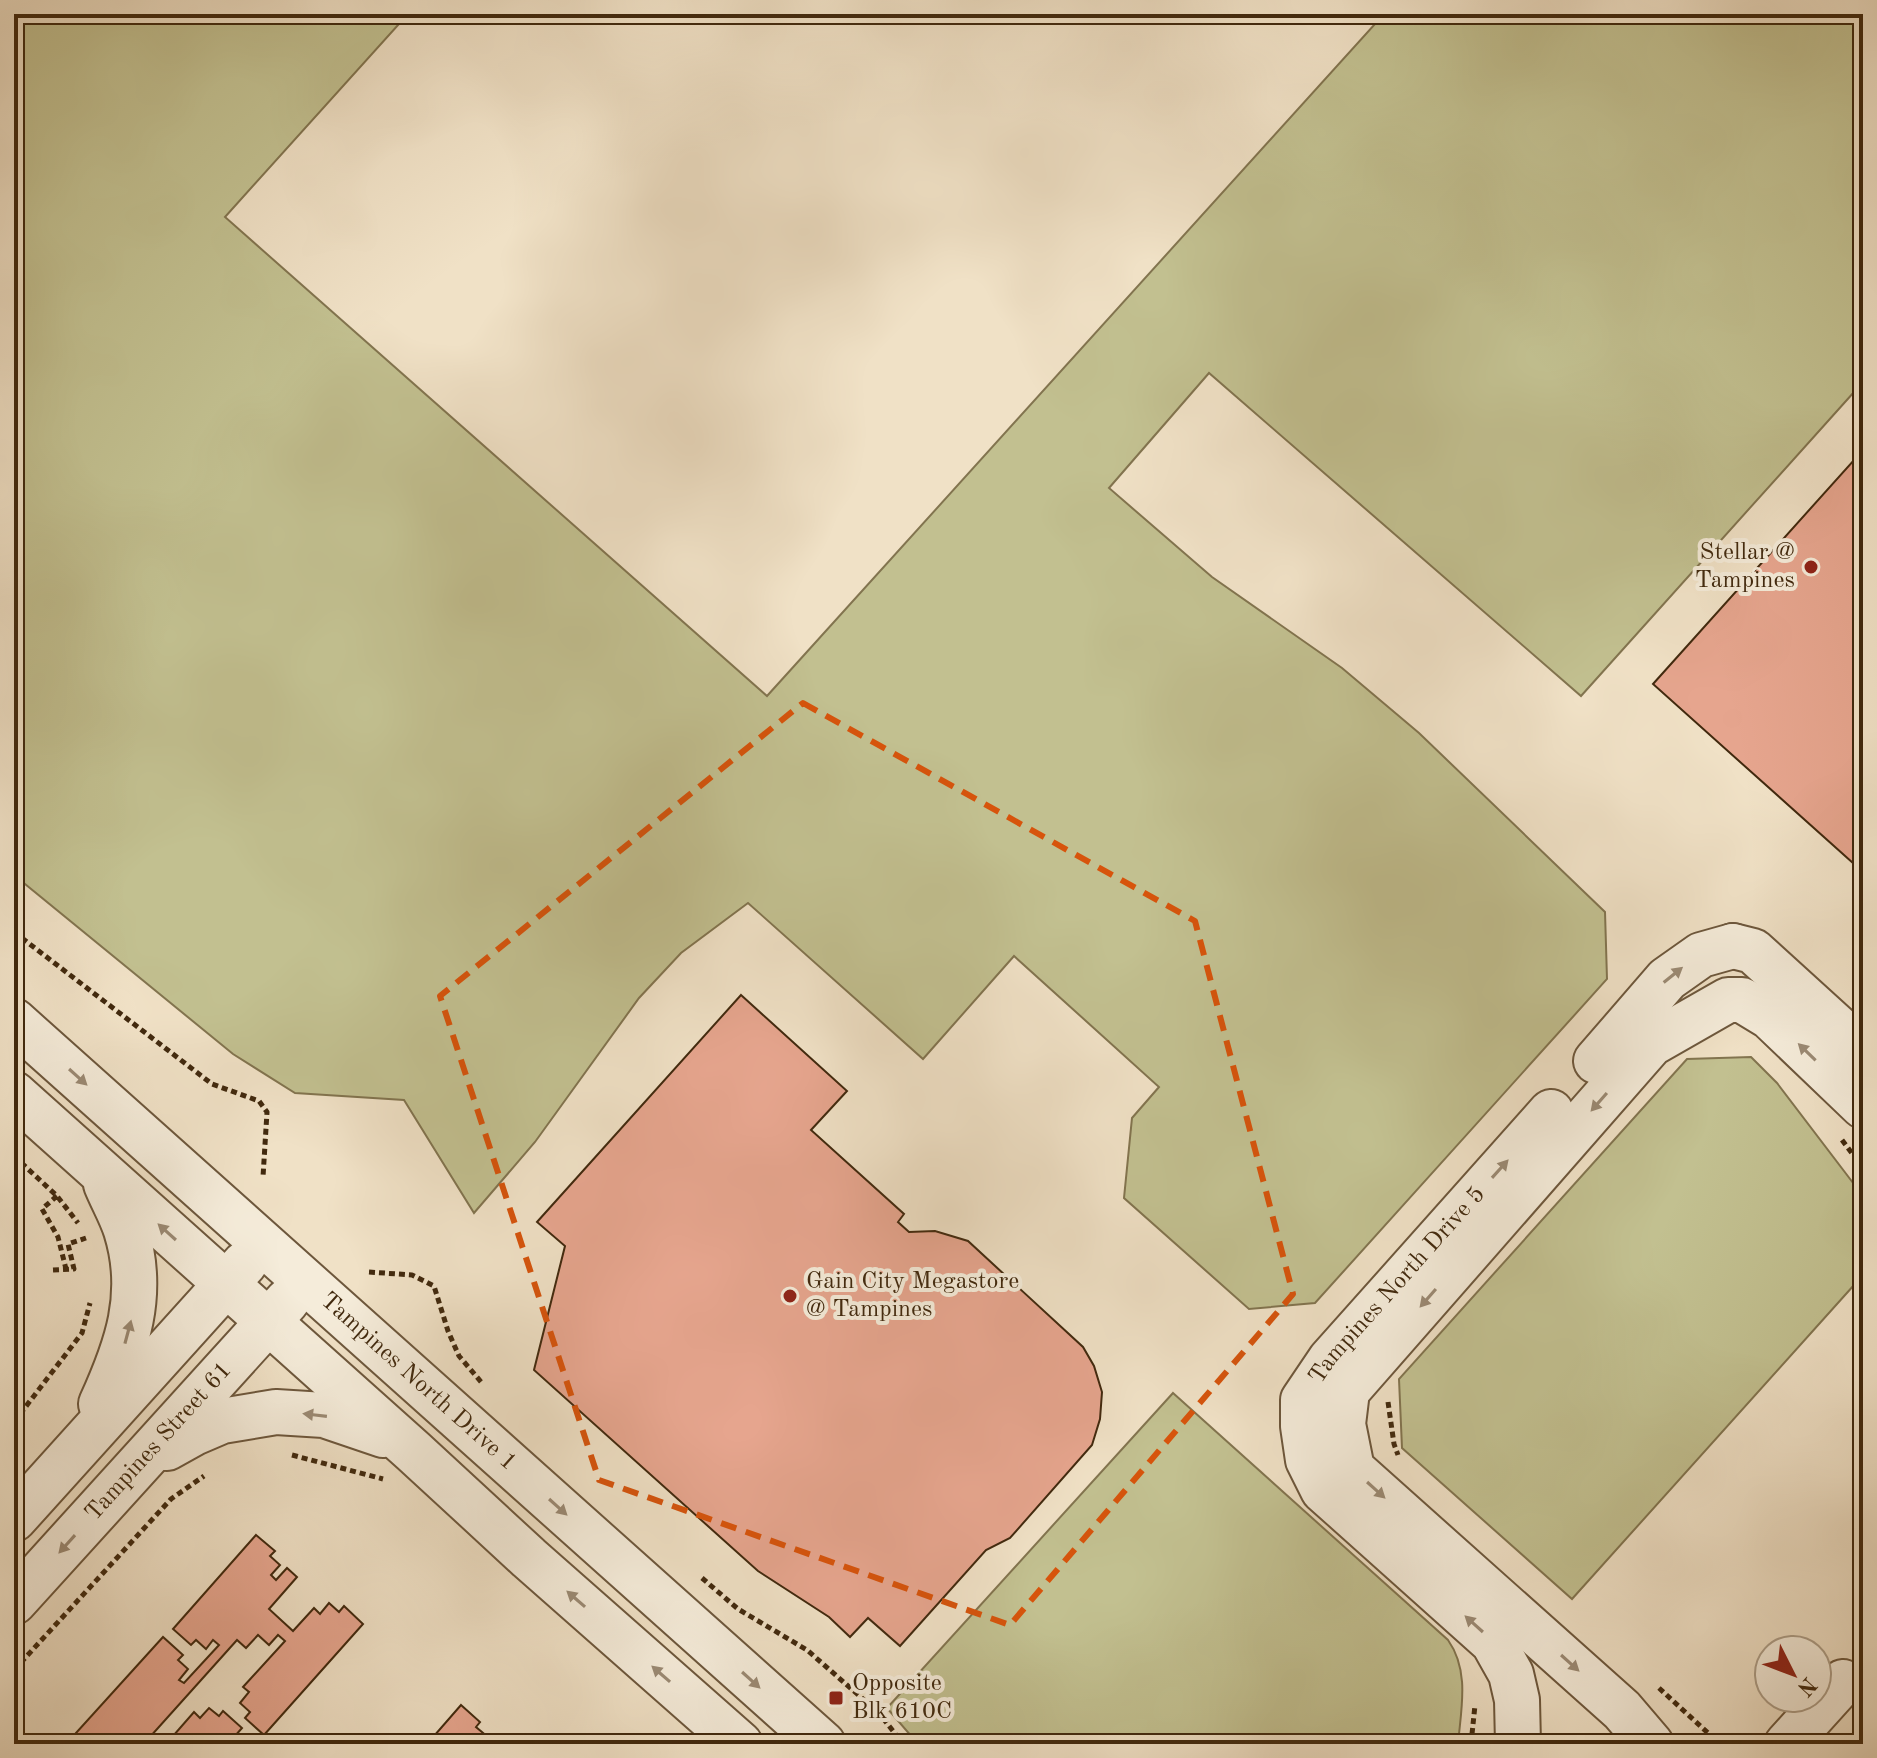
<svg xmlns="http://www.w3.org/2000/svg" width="1877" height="1758" font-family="'Old Standard TT',serif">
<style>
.green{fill:#c2c090;stroke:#82744f;stroke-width:2}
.building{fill:#e6a58e;stroke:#41290e;stroke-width:2}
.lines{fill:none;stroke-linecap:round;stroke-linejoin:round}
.minor-casing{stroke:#6d573c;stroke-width:48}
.path{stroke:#41290e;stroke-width:5;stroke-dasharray:6 4;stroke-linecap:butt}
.minor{stroke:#f5ecda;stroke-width:44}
.oneway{fill:#9b8a74}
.marked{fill:none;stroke:#d7540c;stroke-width:6;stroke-dasharray:16 10;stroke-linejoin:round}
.poi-dot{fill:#8f2418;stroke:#f5ecda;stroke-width:3}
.labels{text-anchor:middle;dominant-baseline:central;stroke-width:8;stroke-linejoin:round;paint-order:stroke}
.poi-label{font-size:24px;fill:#41290e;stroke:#f5ecda;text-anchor:start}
.street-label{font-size:24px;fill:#41290e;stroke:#f5ecda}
</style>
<rect width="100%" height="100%" fill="#f0e1c6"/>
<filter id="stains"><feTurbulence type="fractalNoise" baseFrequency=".0025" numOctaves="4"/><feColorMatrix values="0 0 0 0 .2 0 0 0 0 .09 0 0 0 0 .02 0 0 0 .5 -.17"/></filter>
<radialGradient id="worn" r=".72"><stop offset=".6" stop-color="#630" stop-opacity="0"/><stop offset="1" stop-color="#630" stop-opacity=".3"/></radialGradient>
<path class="green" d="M14,14h394l-183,203 542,479 617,-682h478l1,368 -282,314 -372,-323 -100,115 103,89 130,91 77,65 186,179 2,67 -292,324 -66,6 -125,-111 8,-80 27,-31 -145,-131 -91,103 -175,-156 -67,50 -42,45 -104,144 -61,71 -70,-113 -109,-7 -62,-39 -219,-179z
M1751,1057l26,26 86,113v79l-291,324 -170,-151 -3,-69 288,-320z
M1173,1393l275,247c22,31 13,69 10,104h-540l-31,-36z"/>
<path class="building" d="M1863,450v422l-210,-188z
M741,995l106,96 -36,39 93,84 -6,8 11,10 26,-1 33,10 115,106 11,19 8,26 -2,27 -8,26 -82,93 -24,12 -86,96 -32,-28 -18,19 -21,-20 -71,-46 -224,-201 31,-124 -28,-24z
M256,1535l19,16 -5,5 10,9 -9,10 5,5 11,-12 10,9 -28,32 24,22 21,-23 6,6 9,-11 10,9 5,-6 19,18 -99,111 -19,-17 5,-6 -10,-9 9,-11 -6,-5 42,-46 -7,-6 -9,10 -11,-10 -12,13 -9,-8 -88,98 6,6h-89l97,-107 20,18 -5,5 10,9 -9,11 5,3 35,-38 -6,-5 -7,9 -10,-9 -5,5 -18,-16z
M461,1705l19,17 -4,5 12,10 -6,7h-55z
M209,1708l10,8 4,-5 19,17 -14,16h-62l28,-32 6,6z"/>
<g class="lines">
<g class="minor-casing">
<g id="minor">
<path d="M1733,946l20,5 110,100"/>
<path id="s1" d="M14,1021l809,723"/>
<path d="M1596,1061l71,-82 34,-24 32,-9"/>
<path d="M14,1094l399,357 116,107 211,186"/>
<path d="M101,1404c26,-57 45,-110 25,-174 -5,-16 -14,-31 -20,-46"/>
<path d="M167,1448l27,-15 28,-12 54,-9 48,3 59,20"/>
<path d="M14,1519l231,-256"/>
<path id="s2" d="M14,1602l273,-301"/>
<path id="s3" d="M1518,1744l-1,-44 -6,-26 -18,-32 -170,-152 -15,-30 -5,-34v-26l27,-40 221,-248"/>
<path d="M1651,1744l-29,-34 -270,-241 -9,-45 4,-33 304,-347 77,-44h14l28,17 93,89"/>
<path d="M1787,1744l56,-62"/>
</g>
</g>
<path class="path" d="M14,932l198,152 47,17 8,11 -4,65
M1842,1140l21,28
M14,1156l43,40 21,27
M57,1196l-15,13 16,28 8,32
M53,1270l21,-1 -6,-25 18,-6
M369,1272l43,3 22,11 14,45 11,25 23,27
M1388,1402l6,42 4,11
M14,1422l68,-89 8,-30
M292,1455l91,24
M702,1578l36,31 69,41 72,63 24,31
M14,1670l157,-171 33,-23
M1659,1688l61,56
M1471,1744l4,-39"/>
<use href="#minor" class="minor"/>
</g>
<defs><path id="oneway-solid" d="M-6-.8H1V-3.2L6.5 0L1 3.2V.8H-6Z" transform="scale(2)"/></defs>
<g class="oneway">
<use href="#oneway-solid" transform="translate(1673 975) rotate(-39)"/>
<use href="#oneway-solid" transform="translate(1807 1052) rotate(-136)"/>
<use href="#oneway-solid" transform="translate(78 1077) rotate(42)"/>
<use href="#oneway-solid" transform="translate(1599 1102) rotate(131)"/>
<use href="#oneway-solid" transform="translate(1500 1169) rotate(-48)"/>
<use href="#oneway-solid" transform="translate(167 1232) rotate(-138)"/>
<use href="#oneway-solid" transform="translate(1428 1298) rotate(131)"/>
<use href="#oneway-solid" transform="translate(128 1332) rotate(-75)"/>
<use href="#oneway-solid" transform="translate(315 1415) rotate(-173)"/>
<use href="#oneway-solid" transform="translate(1376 1490) rotate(42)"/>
<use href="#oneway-solid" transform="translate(558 1507) rotate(42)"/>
<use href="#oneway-solid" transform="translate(67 1544) rotate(132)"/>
<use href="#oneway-solid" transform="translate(576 1599) rotate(-139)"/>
<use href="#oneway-solid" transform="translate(1474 1624) rotate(-138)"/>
<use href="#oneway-solid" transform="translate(1570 1663) rotate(42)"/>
<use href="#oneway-solid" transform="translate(661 1674) rotate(-139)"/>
<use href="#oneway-solid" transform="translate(751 1680) rotate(42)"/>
</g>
<path class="marked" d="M803,703l392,218 98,373 -283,331 -411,-145 -159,-484z"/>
<g class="poi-dot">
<circle cx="1811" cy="567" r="8"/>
<circle cx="790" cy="1296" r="8"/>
<rect x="828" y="1690" width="16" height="16" rx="4"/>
</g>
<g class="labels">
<g class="poi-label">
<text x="1795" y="553" text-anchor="end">Stellar @<tspan x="1795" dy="28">Tampines</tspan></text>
<text x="806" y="1282">Gain City Megastore<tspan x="806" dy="28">@ Tampines</tspan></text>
<text x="852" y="1684">Opposite<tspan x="852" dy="28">Blk 610C</tspan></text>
</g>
<g class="street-label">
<text stroke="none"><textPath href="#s3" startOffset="578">Tampines North Drive 5</textPath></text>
<text stroke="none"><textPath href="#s1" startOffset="542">Tampines North Drive 1</textPath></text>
<text stroke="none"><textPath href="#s2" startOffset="216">Tampines Street 61</textPath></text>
</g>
</g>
<rect width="1877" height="1758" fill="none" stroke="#f0e1c6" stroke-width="48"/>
<rect x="16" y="16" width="1845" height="1726" fill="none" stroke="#41290e" stroke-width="4"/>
<rect x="24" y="24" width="1829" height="1710" fill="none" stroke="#41290e" stroke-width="2"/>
<g transform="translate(1793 1674) rotate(132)"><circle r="38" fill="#f5ecda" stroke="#ad9e88" stroke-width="2"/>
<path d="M0-6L14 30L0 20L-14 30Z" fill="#8f2418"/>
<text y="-12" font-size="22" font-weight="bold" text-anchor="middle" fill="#41290e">N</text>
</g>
<rect width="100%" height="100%" filter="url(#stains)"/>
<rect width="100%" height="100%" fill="url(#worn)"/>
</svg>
